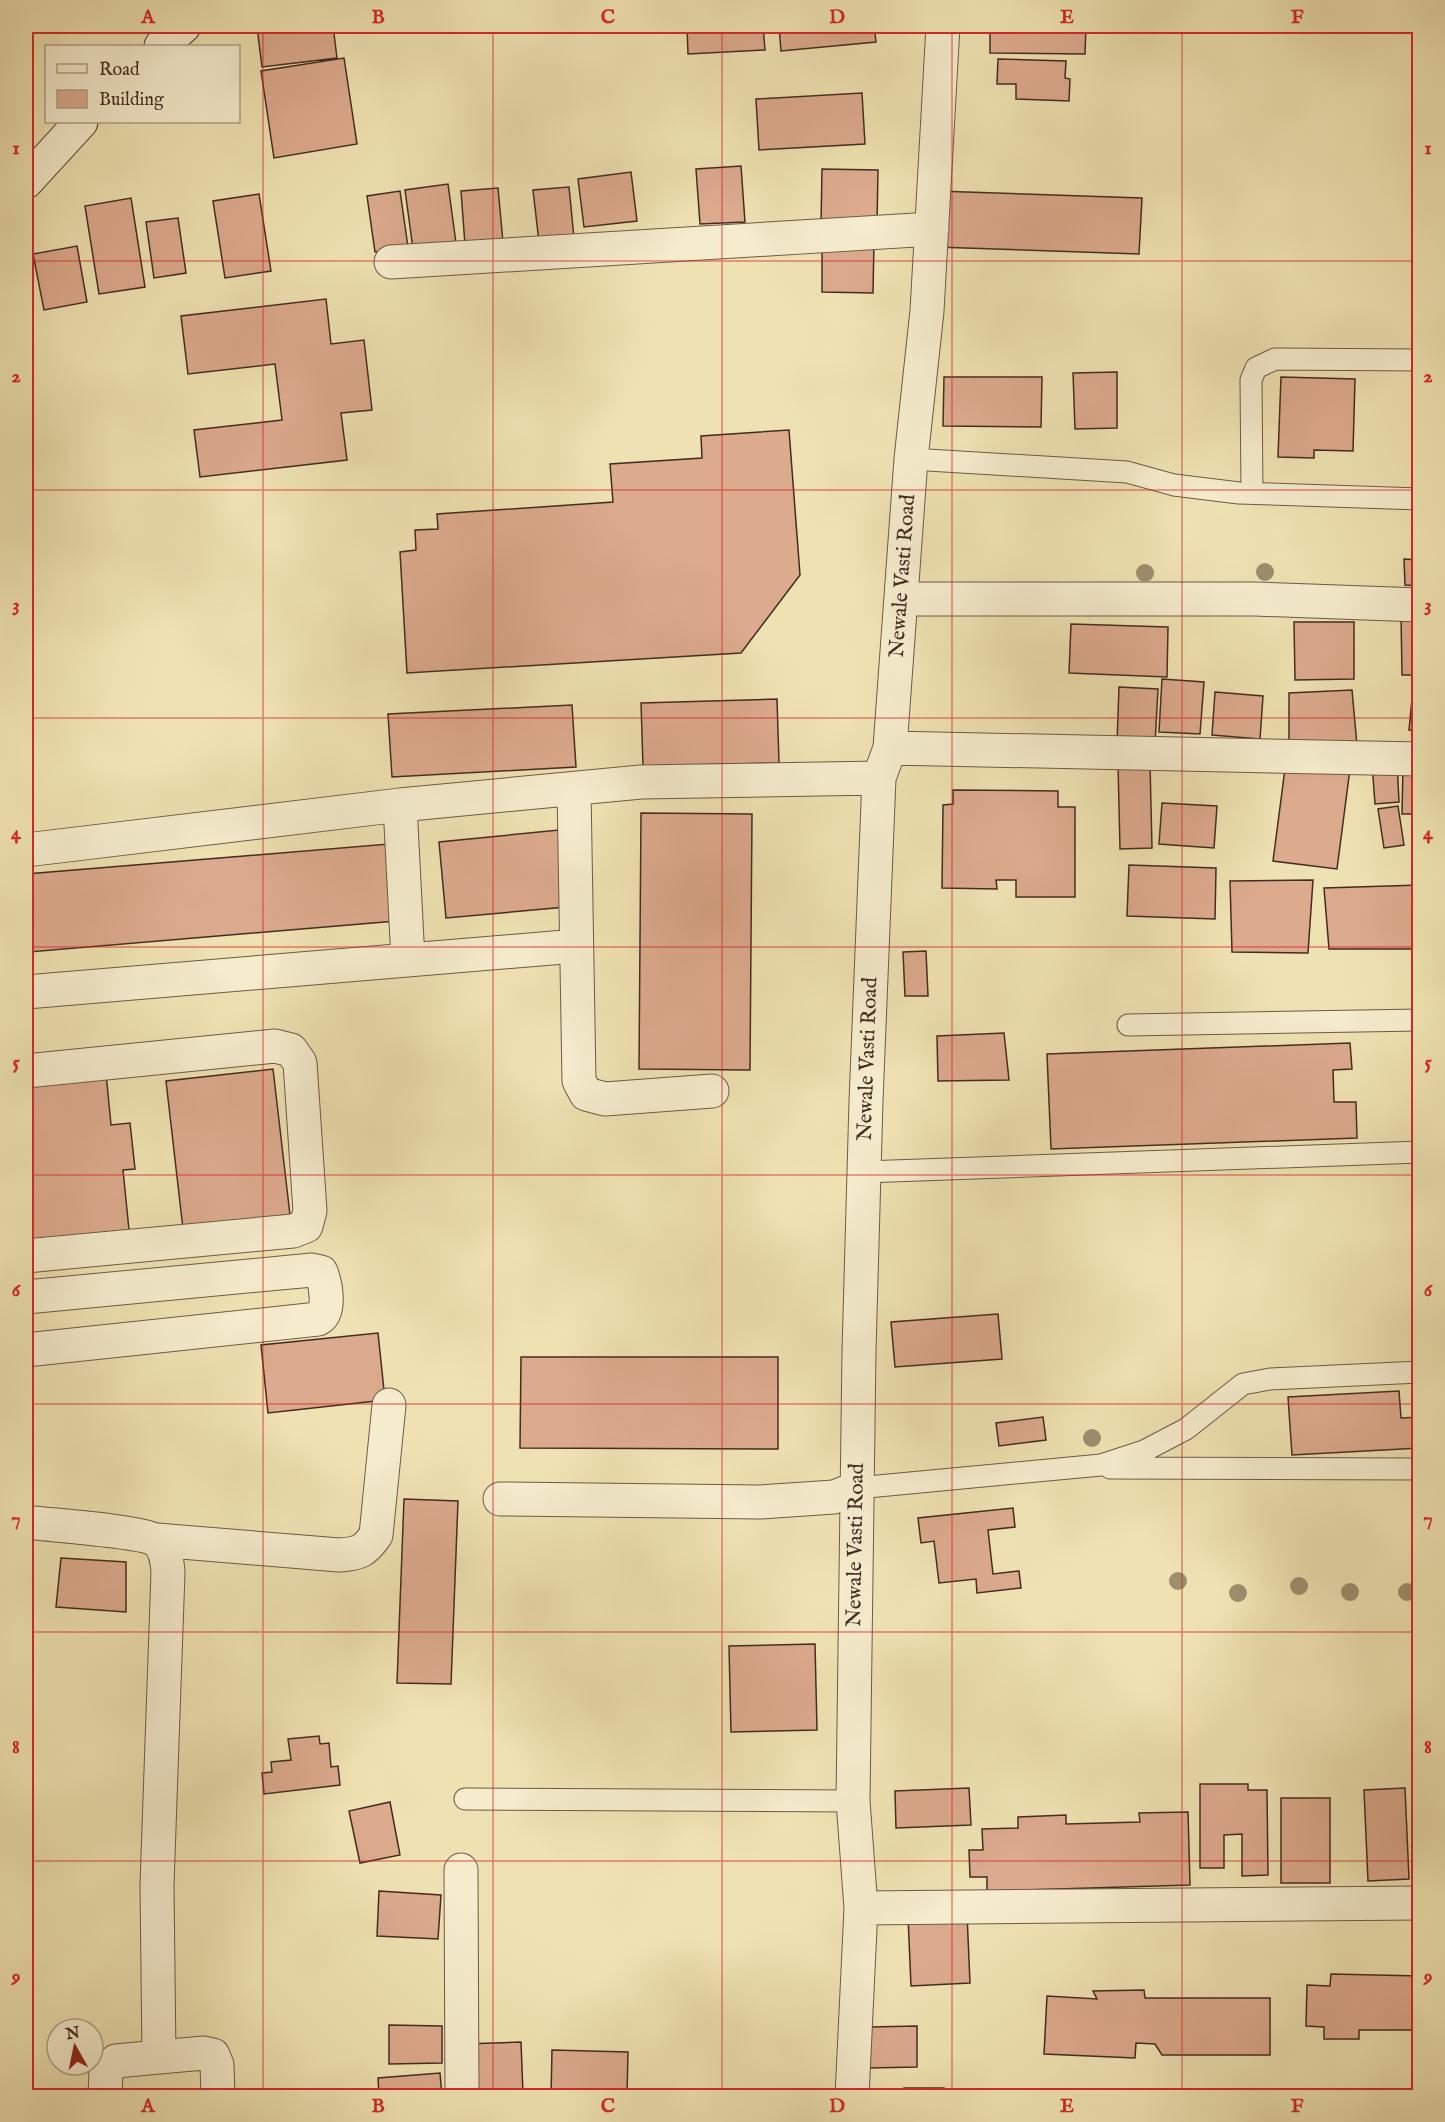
<svg xmlns="http://www.w3.org/2000/svg" width="1445" height="2122" font-family="'IM FELL English',serif">
<style>
.building{fill:#dcaa8d;stroke:#442c23;stroke-width:1.5}
.lines{fill:none;stroke-linecap:round;stroke-linejoin:round}
.lane-casing{stroke:#6f5a47;stroke-width:23}
.street-casing{stroke:#6f5a47;stroke-width:35}
.secondary-casing{stroke:#442c23;stroke-width:35}
.lane{stroke:#f5eccd;stroke-width:21}
.street{stroke:#f5eccd;stroke-width:33}
.secondary{stroke:#f5eccd;stroke-width:33}
.tree{fill:#9e8e6e}
.grid{fill:none;stroke:#d62828;stroke-width:1.5;stroke-opacity:0.55}
.labels{text-anchor:middle;dominant-baseline:central;stroke-width:5;stroke-linejoin:round;paint-order:stroke}
.street-label{font-size:21px;fill:#442c23;stroke:#f5eccd}
.neatline{fill:none;stroke:#d62828;stroke-width:2}
.grid-label{font-size:20px;text-anchor:middle;font-weight:bold;fill:#d62828}
</style>
<rect width="100%" height="100%" fill="#efe2b2"/>
<filter id="stains"><feTurbulence type="fractalNoise" baseFrequency=".00333" numOctaves="4"/><feColorMatrix values="0 0 0 0 .2 0 0 0 0 .09 0 0 0 0 .02 0 0 0 .5 -.17"/></filter>
<radialGradient id="worn" r=".72"><stop offset=".6" stop-color="#630" stop-opacity="0"/><stop offset="1" stop-color="#630" stop-opacity=".3"/></radialGradient>
<path class="building" d="M272,26h61l4,32 -75,9 -5,-40z
M687,26h76l2,24 -77,4z
M796,26h78l2,16 -95,9 -2,-24z
M990,26h96l-1,28 -95,-1z
M344,58l13,86 -83,14 -13,-87z
M998,59l68,2 -1,17 5,1 -1,22 -53,-2v-15h-19z
M862,93l3,51 -106,6 -3,-51z
M741,166l4,56 -45,2 -4,-55z
M822,169l56,1 -1,55h-56z
M631,172l6,49 -53,6 -6,-48z
M448,184l8,59 -43,6 -8,-59z
M569,187l5,51 -35,4 -6,-52z
M498,188l5,54 -38,3 -4,-54z
M400,191l8,56 -33,5 -8,-56z
M937,191l205,7 -3,56 -204,-7z
M259,194l12,77 -46,7 -12,-77z
M131,198l14,89 -46,7 -14,-88z
M178,218l8,55 -32,5 -8,-56z
M822,241l52,1 -1,51 -51,-1z
M77,246l10,56 -43,8 -11,-56z
M326,299l5,45 33,-4 8,70 -31,3 6,47 -147,17 -6,-47 88,-10 -7,-56 -87,10 -7,-58z
M1117,372v56l-42,1 -2,-56z
M944,377h98l-1,50 -98,-1z
M1281,377l74,2 -2,72 -39,-1v8l-36,-1z
M1413,386h7v84h-7z
M789,430l11,145 -59,78 -334,20 -7,-121 16,-2 -1,-20 23,-1 -1,-15 176,-12 -3,-38 92,-6 -1,-22z
M1404,559l16,1v26l-15,-1z
M1401,616h19v59h-18z
M1294,622h60v57l-59,1z
M1071,624l97,3 -1,50 -98,-4z
M1414,678h6v53l-11,-1z
M1162,679l42,3 -4,52 -41,-2z
M1119,687l39,2 -3,55 -38,-1z
M1352,690l5,55 -68,3v-55z
M1215,692l48,4 -3,43 -48,-4z
M777,699l2,64 -136,3 -2,-63z
M572,705l4,62 -184,10 -4,-63z
M1286,761l64,8 -13,100 -64,-8z
M1397,761l2,41 -24,2 -3,-41z
M1150,763l2,85 -32,1 -2,-85z
M1403,766h17v48h-18z
M953,790l105,1v16h17v90h-59v-17h-20l1,9 -55,-1 1,-83 10,-1z
M1162,803l55,3 -3,42 -55,-4z
M1398,806l6,39 -20,3 -6,-39z
M641,813l111,1 -2,256 -111,-1z
M559,830l7,77 -120,11 -7,-76z
M389,844l7,77 -367,31 -3,-78z
M1129,865l87,3 -1,51 -88,-3z
M1313,880l-5,73 -76,-1 -2,-71z
M1420,885v64h-91l-5,-61z
M926,951l2,45h-23l-2,-44z
M1004,1033l5,47 -71,1 -1,-45z
M1350,1043l2,26 -19,1 1,32h22l1,36 -306,11 -4,-95z
M273,1069l17,146 -107,14 -17,-148z
M106,1073l5,52 19,-2 5,46 -12,1 7,70 -104,10v-169z
M998,1314l4,45 -107,8 -4,-45z
M378,1333l7,67 -117,13 -7,-68z
M521,1357h257v92l-258,-1z
M1399,1391l2,27 19,-1v31l-128,7 -4,-58z
M1043,1417l3,23 -47,6 -3,-23z
M404,1499l54,2 -7,183 -54,-1z
M1013,1508l2,19 -27,3 5,44 26,-3 2,17 -44,5 -1,-14 -37,4 -5,-42 -13,2 -3,-25z
M61,1558l65,4v50l-70,-5z
M815,1644l2,86 -86,2 -2,-86z
M319,1736l1,8 9,-1 2,24 7,-1 2,19 -76,9 -2,-21 10,-1 -1,-10 20,-2 -3,-21z
M1200,1784h48v6h19l1,85 -26,1v-42l-18,1v33h-24z
M969,1788l2,37 -75,3 -1,-37z
M1405,1788l4,91 -41,2 -4,-91z
M1281,1798h49v85h-49z
M390,1802l10,53 -40,8 -11,-52z
M1188,1812l2,73 -203,6v-14h-17l-1,-27h14l-1,-21 36,-1v-11l48,-2v9l74,-2 -1,-9z
M379,1891l62,4 -3,44 -61,-3z
M967,1914l3,69 -59,3 -3,-70z
M1331,1974l89,2 -2,54h-59v9h-35v-12l-18,-1 1,-41 23,1z
M1144,1990l1,8h125v57h-108l-7,-11 -19,-1 -1,15 -91,-4 3,-58 50,3 -4,-8z
M389,2025l53,1v37l-53,1z
M917,2026v41l-48,1v-41z
M521,2042l2,52 -58,2 -2,-52z
M552,2050l76,2 -1,44h-76z
M440,2073l2,23h-63l-1,-18z
M904,2088h40v8h-40z"/>
<g class="lines">
<g class="lane-casing">
<path id="lane" d="M911,459l216,13 47,13 65,8 181,6
M1252,493l-1,-113 5,-12 19,-9 145,1
M1128,1025l292,-5
M864,1172l556,-20
M1110,1468l310,1
M857,1488l244,-23 43,-14 42,-22 57,-45 27,-5 150,-7
M465,1799l388,2"/>
</g>
<g class="street-casing">
<path id="street" d="M391,262l541,-33
M901,599h354l165,6
M890,748l530,11
M574,790l5,291 7,13 19,5 107,-8
M400,805l8,155
M26,850l374,-45 241,-23 238,-4
M26,992l550,-46
M26,1071l249,-25 16,4 9,13 10,148 -4,15 -13,5 -267,25
M26,1297l286,-27 9,2c5,13 10,40 -3,47l-292,31
M500,1499l260,3 74,-5 23,-9
M26,1522c21,3 120,9 132,20 8,8 9,19 10,30l-11,313 2,172 45,-4 9,2 4,10 1,31
M157,1540l182,15c20,-1 26,-4 37,-20l13,-130
M461,1870l1,226
M861,1908l559,-5
M105,2096l1,-25 10,-10 43,-4
M852,2096l9,-188 -8,-107 6,-450 7,-250 13,-323 11,-30 21,-289 16,-148 16,-285"/>
</g>
<g class="secondary-casing">
<path id="secondary" d="M161,46l23,-20
M26,182l55,-60"/>
</g>
<use href="#lane" class="lane"/>
<use href="#street" class="street"/>
<use href="#secondary" class="secondary"/>
</g>
<g class="tree">
<circle cx="1265" cy="572" r="9"/>
<circle cx="1145" cy="573" r="9"/>
<circle cx="1092" cy="1438" r="9"/>
<circle cx="1178" cy="1581" r="9"/>
<circle cx="1299" cy="1586" r="9"/>
<circle cx="1350" cy="1592" r="9"/>
<circle cx="1407" cy="1592" r="9"/>
<circle cx="1238" cy="1593" r="9"/>
</g>
<path class="grid" d="M263,26v2070M493,26v2070M722,26v2070M952,26v2070M1182,26v2070M26,261h1394M26,490h1394M26,718h1394M26,947h1394M26,1175h1394M26,1404h1394M26,1632h1394M26,1861h1394"/>
<g class="labels">
<g class="street-label">
<text transform="translate(903 576) rotate(-86)">Newale Vasti Road</text>
<text transform="translate(868 1059) rotate(-88)">Newale Vasti Road</text>
<text transform="translate(856 1545) rotate(-89)">Newale Vasti Road</text>
</g>
</g>
<rect width="1445" height="2122" fill="none" stroke="#efe2b2" stroke-width="66"/>
<rect x="45" y="45" width="195" height="78" fill="#f5eccd" stroke="#ae9f89" stroke-width="1.5"/>
<rect x="57" y="64" width="30" height="9" fill="#f5eccd" stroke="#ae9f89" stroke-width="1.5"/>
<text x="99" y="75" font-size="18" fill="#442c23">Road</text>
<rect x="57" y="90" width="30" height="18" fill="#dcaa8d" stroke="#ae9f89" stroke-width="1.5"/>
<text x="99" y="105" font-size="18" fill="#442c23">Building</text>
<g transform="translate(75 2047) rotate(351)"><circle r="28" fill="#f5eccd" stroke="#ae9f89" stroke-width="1.5"/>
<path d="M0-4.5L10 22L0 15L-10 22Z" fill="#8f2418"/>
<text y="-9" font-size="16" font-weight="bold" text-anchor="middle" fill="#442c23">N</text>
</g>
<rect x="33" y="33" width="1379" height="2056" class="neatline"/>
<g class="grid-label">
<text x="148" y="23">A</text>
<text x="378" y="23">B</text>
<text x="608" y="23">C</text>
<text x="837" y="23">D</text>
<text x="1067" y="23">E</text>
<text x="1297" y="23">F</text>
<text x="16" y="154">1</text>
<text x="1428" y="154">1</text>
<text x="16" y="382">2</text>
<text x="1428" y="382">2</text>
<text x="16" y="611">3</text>
<text x="1428" y="611">3</text>
<text x="16" y="839">4</text>
<text x="1428" y="839">4</text>
<text x="16" y="1068">5</text>
<text x="1428" y="1068">5</text>
<text x="16" y="1296">6</text>
<text x="1428" y="1296">6</text>
<text x="16" y="1525">7</text>
<text x="1428" y="1525">7</text>
<text x="16" y="1753">8</text>
<text x="1428" y="1753">8</text>
<text x="16" y="1982">9</text>
<text x="1428" y="1982">9</text>
<text x="148" y="2112">A</text>
<text x="378" y="2112">B</text>
<text x="608" y="2112">C</text>
<text x="837" y="2112">D</text>
<text x="1067" y="2112">E</text>
<text x="1297" y="2112">F</text>
</g>
<rect width="100%" height="100%" filter="url(#stains)"/>
<rect width="100%" height="100%" fill="url(#worn)"/>
</svg>
